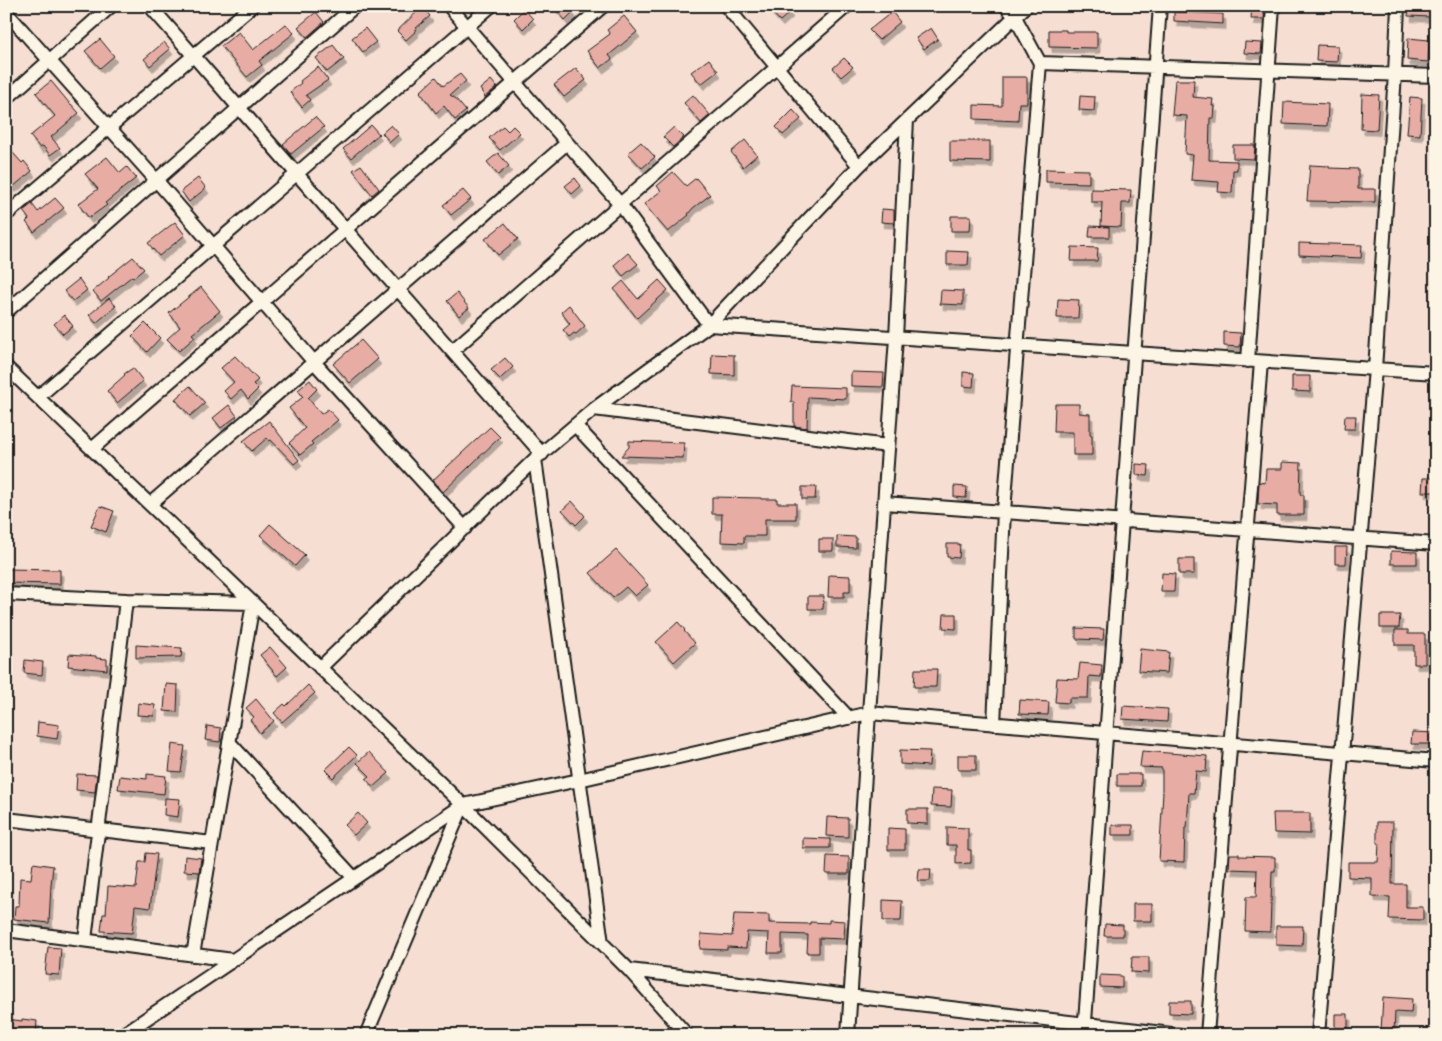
<svg xmlns="http://www.w3.org/2000/svg" width="1442" height="1041" font-family="Delius,sans-serif">
<style>
.building{fill:#e7ada5;stroke:#1c1c1c;filter:url(#shadow)}
.lines{fill:none;stroke-linecap:round;stroke-linejoin:round}
.minor-casing{stroke:#1c1c1c;stroke-width:16}
.minor{stroke:#fcf5e5;stroke-width:12}
</style>
<defs>
<filter id="shadow"><feDropShadow dx="3" dy="5.5" stdDeviation="0" flood-color="#0004"/></filter>
</defs>
<rect width="100%" height="100%" fill="#f6dfd2"/>
<filter id="ink" filterUnits="userSpaceOnUse"><feTurbulence type="fractalNoise" baseFrequency=".02" numOctaves="2"/><feDisplacementMap in="SourceGraphic" scale="10" xChannelSelector="R" yChannelSelector="G"/><feConvolveMatrix kernelMatrix="1 2 1 2 8 2 1 2 1" color-interpolation-filters="sRGB"/></filter>
<g filter="url(#ink)">
<path class="building" d="M553,6h15l5,6 -8,8z
M766,6h18l6,6 -10,9z
M1252,6h13l-1,13h-13z
M1409,6h22l-1,11 -22,-1z
M422,7l8,9 -15,13 1,2 -10,9 -9,-9z
M524,9l9,10 -10,10 -9,-10z
M316,12l8,10 -17,15 -9,-10z
M892,12l8,10 -21,18 -10,-10z
M1174,12l49,2v10l-49,-3z
M624,16l13,16 -28,23 3,4 -12,9 -13,-17 23,-17 -3,-4z
M286,24l8,9 -35,28 3,4 -15,12 -26,-31 18,-14 14,18z
M365,28l11,14 -13,10 -11,-14z
M931,28l7,11 -14,10 -8,-11z
M1049,30h17v2h31v16l-48,-1z
M1408,38l21,2 -1,22 -21,-2z
M100,39l14,17 -14,12 -15,-17z
M164,42l6,7 -20,17 -6,-7z
M1245,42l17,1 -1,11 -17,-1z
M333,45l11,14 -17,13 -11,-14z
M1317,45l21,1 -1,16 -21,-1z
M844,58l9,9 -12,10 -8,-9z
M709,59l9,12 -17,13 -10,-12z
M318,67l10,13 -22,15 4,5 -8,7 -12,-15 11,-9 -1,-2z
M576,68l10,12 -22,17 -10,-12z
M460,74l6,7 -16,14 5,3 11,13 -11,9 -11,-14 -8,7 -16,-21 16,-15 7,9z
M1002,77h25v26h-8l-1,18 -44,-2v-14l28,1z
M491,80l6,7 -12,10 -5,-8z
M1175,80h19l-1,17 20,2 -1,7h3l-1,12h-4l-1,42 28,1v9h-4l-1,23 -14,-1 1,-10 -28,-2 2,-25 -8,-1 2,-38 -15,-1z
M51,81l19,23h1l8,9 -28,24 9,11 -10,7 -7,-9 -3,2 -10,-12 25,-20 -19,-23z
M1362,94l17,1 -2,35 -16,-1z
M693,95l17,20 -9,8 -17,-20z
M1080,96l15,1 -1,14 -15,-1z
M1410,97l12,1 -2,37 -13,-1z
M1284,102l44,2 -1,22 -44,-2z
M793,110l8,9 -18,16 -7,-8z
M315,117l9,10 -33,27 -8,-10z
M371,125l8,9 -28,24 -8,-9z
M391,125l8,9 -9,8 -8,-9z
M503,126l5,5 5,-5 7,7 -20,17 -11,-12z
M674,127l10,10 -11,10 -10,-10z
M745,140l12,15 -14,12 -12,-15z
M950,141h40v21l-40,-1z
M641,142l14,15 -13,11 -14,-15z
M6,145l16,18 2,-2 8,10 -19,16 -7,-7z
M1233,145h22l-1,14 -21,-1z
M498,153l11,13 -11,9 -11,-13z
M107,157l13,16 7,-6 9,11 -31,25 2,2 -18,13 -11,-14 20,-15 -13,-15z
M361,165l18,24 -7,6 -19,-25z
M1310,165l19,1v2l29,1v20h17v13l-68,-1z
M1046,169l43,1v13l-43,-1z
M673,172l13,14 10,-8 14,17 -17,13 -5,6 1,1 -21,17 -24,-28 17,-13 -4,-5z
M198,178l8,10 -17,14 -8,-11z
M575,178l6,8 -9,8 -7,-8z
M1091,189l40,1 -1,13h-8l-1,24 -20,-1 1,-24h-11z
M463,190l8,9 -20,16 -8,-10z
M55,198l9,10 -30,24 -8,-10 3,-3 -6,-8 9,-7 6,8z
M882,209l12,1v13l-13,-1z
M951,216h20l-1,15h-19z
M175,222l10,13 -26,21 -11,-13z
M505,223l13,16 -20,16 -13,-16z
M1090,226l19,1v10h-20z
M1299,243l63,2 -1,13 -62,-3z
M1072,247l26,1 -1,13h-26z
M947,251l22,1 -1,13h-21z
M628,253l10,11 -15,12 -9,-11z
M133,257l11,12 -11,9 -1,-2 -31,25 -8,-10 16,-13 -1,-1z
M79,279l8,11 -14,11 -9,-10z
M659,280l9,10 -31,28 -23,-29 9,-8 15,18z
M201,287l19,24 -28,23 3,3 -16,14 -12,-12 13,-12 -11,-14z
M941,290l22,1v14l-23,-1z
M457,293l12,15 -10,8 -12,-15z
M109,298l7,8 -20,17 -7,-8z
M1058,299l21,1 -1,18h-21z
M569,305l16,21 -9,8 -2,-1 -5,4 -6,-7 7,-6 -9,-12z
M64,315l9,11 -10,8 -9,-10z
M145,323l15,15 -13,14 -15,-16z
M1224,332l17,1 -1,14 -16,-1z
M361,340l17,19 -28,24 -17,-19z
M712,354l22,1v20l-23,-1z
M235,356l23,24 -5,4 5,5 -10,10 -7,-9 -10,9 -7,-8 10,-9 -13,-14z
M505,358l8,9 -13,12 -9,-9z
M133,368l10,13 -26,22 -10,-12 18,-16 -1,-1z
M851,372l33,1 -1,14 -32,-1z
M963,372l11,1 -1,14 -10,-1z
M1292,376h18v16l-18,-1z
M310,380l7,9 -9,9 13,16 7,-5 10,11 -27,22 2,2 -13,11 -11,-12 16,-15 -16,-20 14,-11 -5,-7z
M190,386l15,17 -15,13 -15,-17z
M792,386l54,2v11l-38,-2 -1,31 -13,-2v-24h-3z
M1055,404h24v9l11,1v21h2v20h-19v-23h-19z
M229,405l8,11 -16,12 -8,-10z
M1345,416h11l-1,13h-11z
M269,421l30,39 -5,4 -23,-24 -2,1 -2,-3 -15,13 -9,-10z
M490,427l10,10 -57,55 -10,-12z
M629,441l55,2 -1,15 -62,-2 8,-9z
M1282,462l19,1 -1,32h4v20h-27v-10l-19,-1 1,-22 6,1 1,-14h16z
M1136,464l13,1 -1,11 -12,-1z
M1423,478h13v14h-14z
M954,486l13,1 -1,11 -12,-1z
M802,487h14l-1,12h-13z
M712,497l49,1v1h16v4h19v16h-31v17h-21v7l-23,-1 1,-28h-10z
M572,501l13,15 -9,9 -14,-15z
M100,506l14,5 -8,21 -15,-6z
M270,524l35,31 -10,11 -35,-31z
M837,536l19,1v11l-19,-1z
M819,539h14v12h-14z
M947,544h13l-1,14 -12,-1z
M1335,547h12l-1,17h-11z
M616,550l32,35 -13,11 -9,-9 -13,11 -23,-25z
M1391,551l26,1v12h-26z
M1179,559h15v15h-15z
M6,569l54,1v14l-54,-1z
M1162,573l13,1 -1,18h-13z
M829,575l21,1v16h-6v5h-16z
M808,596h16l-1,13h-15z
M944,614h12v15l-13,-1z
M1380,615h20l-1,13h-19z
M678,622l7,8 -1,1 11,12 -21,19 -18,-20z
M1076,628l28,1 -1,11 -27,-1z
M1395,630h13v4h17v30h-11v-19h-19z
M136,645l46,3 -1,9 -45,1z
M270,647l17,20 -10,9 -17,-21z
M1140,649l29,3 -2,21 -29,-2z
M69,654l27,2v2l11,1v11l-39,-4z
M25,660l18,2 -1,13 -18,-2z
M1080,663l22,2 -1,12 -12,-1 -1,22h-19v5l-14,-1 2,-24 21,1z
M915,669h22l-1,18h-22z
M166,684l12,1 -1,27 -13,-1z
M308,685l7,8 -33,29 -8,-9 10,-9 2,2z
M256,699l18,22 -14,12 -10,-13 4,-3 -8,-9z
M1020,700l29,2 -1,13 -29,-1z
M138,703l17,2 -1,11 -17,-1z
M1123,706l45,3 -1,13 -45,-3z
M38,722l21,3 -2,14 -20,-3z
M207,726l14,2 -1,14 -15,-2z
M1412,732l24,1v11h-25z
M172,744l13,2 -4,26 -12,-1z
M349,747l8,8 -24,23 -8,-8z
M900,750l30,1 -1,15 -29,-2z
M1142,751l65,5 -1,16 -10,-1 -2,22h-5l-2,35h-2l-1,34 -25,-1 4,-69h-1v-24l-22,-1z
M369,752l20,21 -16,14 -7,-8 4,-3 -13,-13z
M958,755h18v15h-18z
M77,774l20,1 -2,17 -19,-2z
M147,774l19,2 -2,18 -46,-5 2,-13 27,3z
M1117,774h24v12h-24z
M932,789l20,1 -1,17 -20,-1z
M165,798l15,1 -2,18 -14,-2z
M907,809h21v15l-21,-1z
M358,813l9,10 -13,12 -9,-10z
M1273,813h37v21l-36,-1z
M827,817l21,1v19l-22,-1z
M1377,822h16l-1,62h14v23h17v13l-34,-1 1,-22 -18,-1v-18l-24,-1v-15h30l1,-19h-2z
M1112,825h21v10h-21z
M947,827l21,1v22h3v13l-15,1v-19h-9z
M888,828l17,1v21h-17z
M803,838l27,1v9h-27z
M146,853l11,1 -7,54 -15,-2 -3,27 -31,-2 2,-17h3l2,-28 28,2 3,-26h6z
M1230,854h9v2l36,1v14h-3l-2,61 -25,-1 1,-34h10l1,-27 -28,-1z
M185,856l16,2 -2,14 -15,-1z
M827,856l22,1v17h-23z
M33,863l20,3 -2,19 -2,38 -35,-4 1,-13h4l1,-28 11,1z
M919,869h12l-1,12h-12z
M883,900l19,1 -1,20h-18z
M1133,904h19v17h-19z
M734,914l35,1v8l41,1v-2l19,1v-3l16,1 -1,18 -25,-1v15h-12l1,-18 -26,-1v19h-14l1,-20 -22,-1 -1,16 -19,-1v3l-27,-1 1,-15 31,2z
M1105,924l18,1v11h-19z
M1276,926h27l-1,20 -26,-1z
M48,947l13,1 -2,27 -14,-1z
M1132,957h17v16l-18,-1z
M1100,975l22,1v12l-22,-1z
M1383,997l29,2 -1,14 -16,-1 -1,20 -13,-1z
M1169,1001h22v13l-22,-1z
M1335,1014h13v14h-13z
M7,1019l15,2v-2l15,2 -1,12 -30,-5z"/>
<g class="lines">
<g class="minor-casing">
<path id="minor" d="M150,6l392,448
M449,6l171,198 89,121 727,48
M726,6l133,160
M6,12l150,168 158,182 151,166
M1040,63l396,13
M6,99l105,-93
M6,215l246,-209
M6,312l349,-306
M452,351l395,-345
M1248,361l25,-355
M6,367l247,236 210,202 166,165 58,65
M38,397l453,-391
M594,409l294,37
M575,425l274,293
M92,449l511,-443
M535,459l67,484
M884,503l552,41
M150,504l417,-361
M6,594l120,6 127,3 -60,352
M320,668l215,-209 59,-50 115,-84 150,-159 167,-160
M994,724l10,-213 36,-448 -25,-46 -9,-11
M229,742l125,136
M6,819l206,24
M6,930l227,30
M85,940l41,-340
M629,970l551,65
M122,1035l341,-230 116,-25 290,-67 567,48
M366,1035l97,-230
M848,1035l21,-322 27,-375 11,-218
M1084,1035l76,-1029
M1207,1035l54,-673
M1318,1035l57,-666 20,-295 3,-68"/>
</g>
<use href="#minor" class="minor"/>
</g>
</g>
<rect width="1442" height="1041" fill="none" stroke="#fcf5e5" stroke-width="25"/>
<rect x="12" y="12" width="1417" height="1016" fill="none" stroke="#1c1c1c" stroke-width="2" filter="url(#ink)"/>
</svg>
